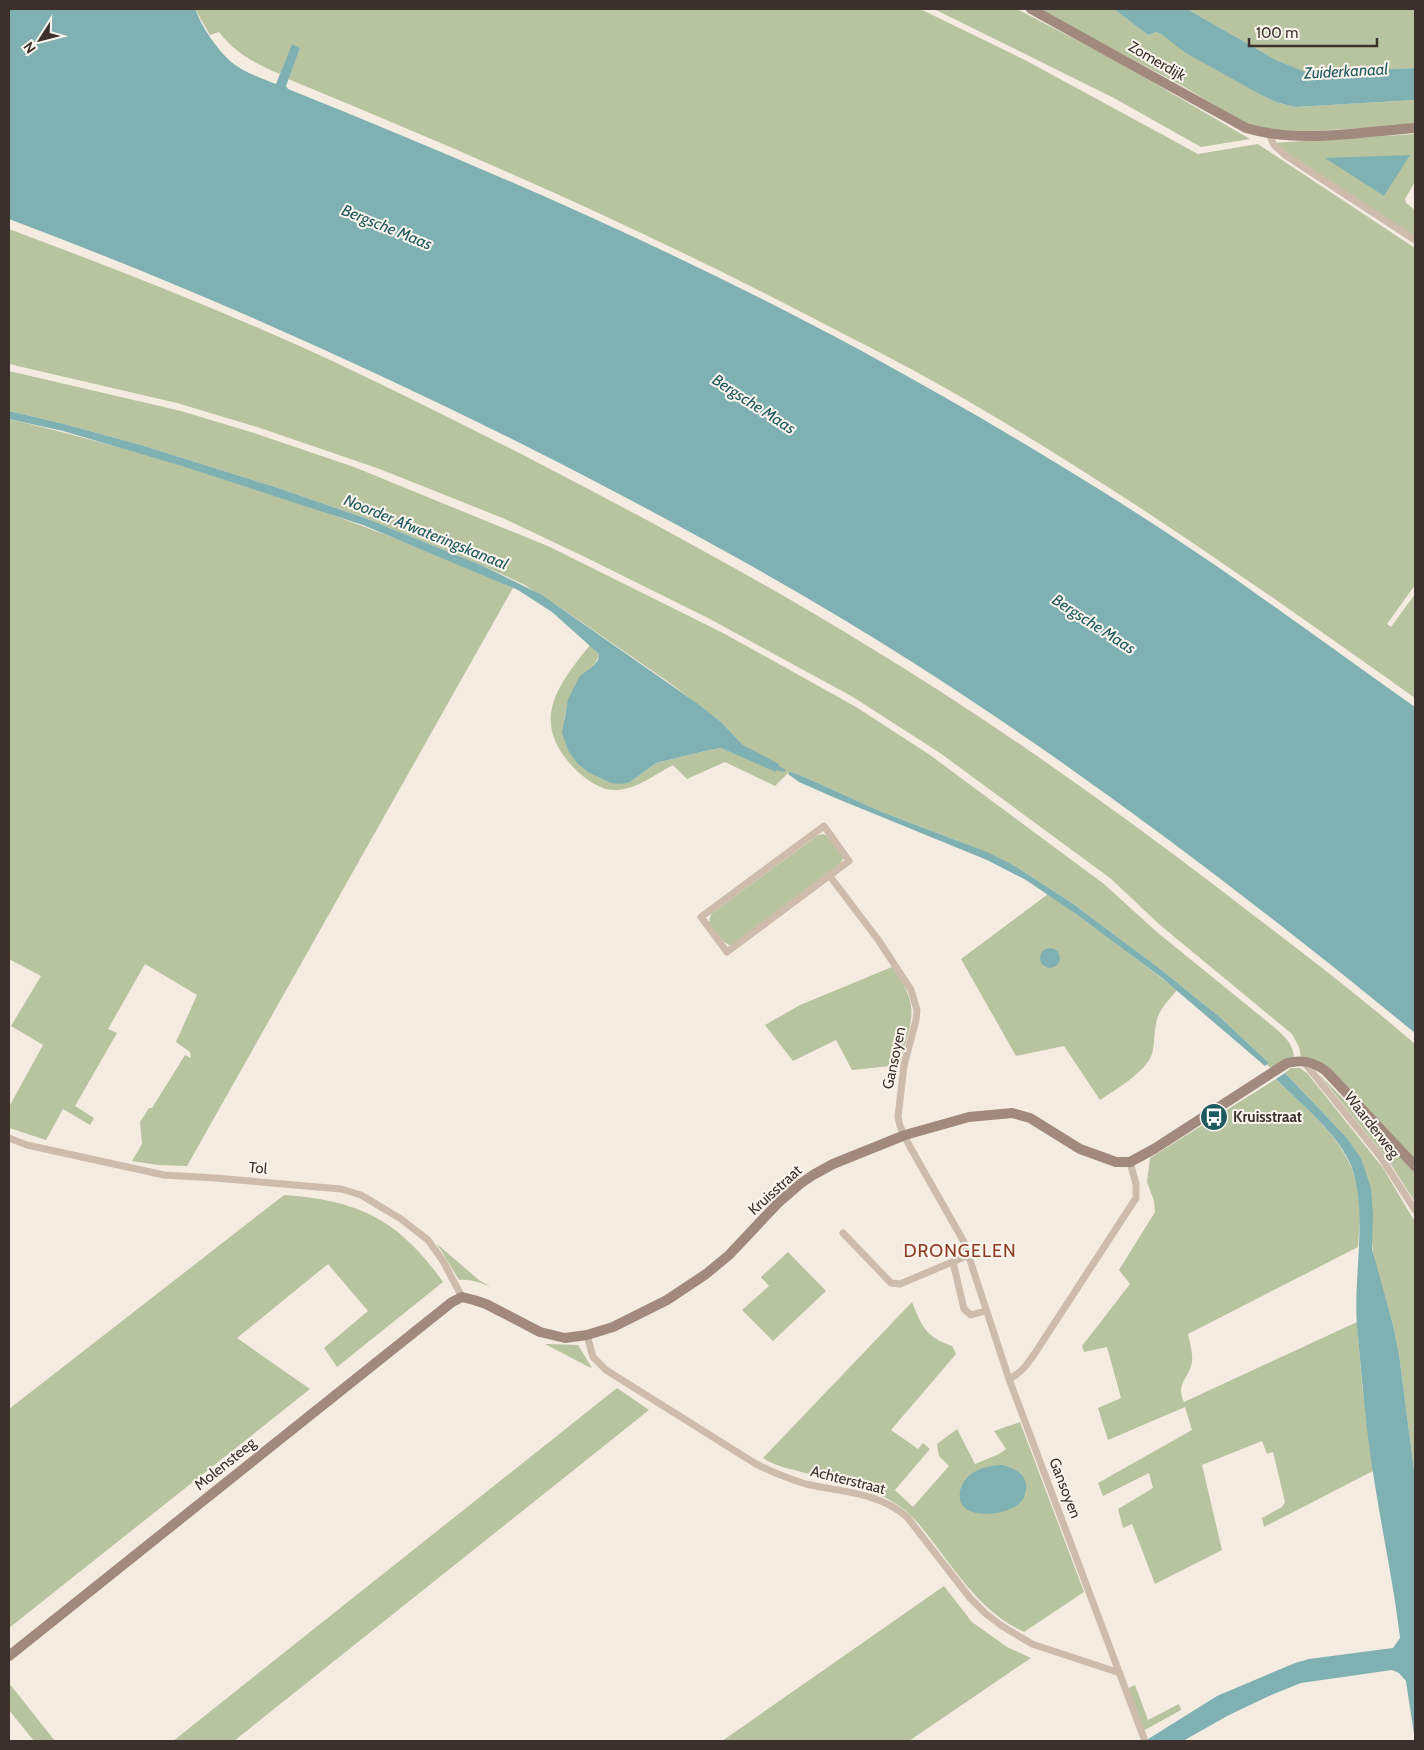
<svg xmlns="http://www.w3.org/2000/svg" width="1424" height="1750" font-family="Cabin,sans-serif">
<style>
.green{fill:#b8c4a0}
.water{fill:#7fb0b2}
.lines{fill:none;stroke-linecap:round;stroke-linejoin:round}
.street{stroke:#cdbbac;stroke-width:7}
.secondary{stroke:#a18a7d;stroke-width:10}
.labels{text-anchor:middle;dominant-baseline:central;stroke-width:4;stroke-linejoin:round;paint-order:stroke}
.street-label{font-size:15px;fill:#3b302b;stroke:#fbf5ee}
.poi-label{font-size:15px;font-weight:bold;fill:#3b302b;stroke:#fbf5ee;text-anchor:start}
.water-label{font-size:16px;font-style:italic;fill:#1f5a5e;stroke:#fbf5ee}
.quarter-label{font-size:18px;letter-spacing:1px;fill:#8c3b22;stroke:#fbf5ee}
</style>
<rect width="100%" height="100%" fill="#f4ebe1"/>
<path class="green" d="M195,9h725l105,51 173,94 60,-10 157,104v337l-28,39 4,3 24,-33v104c-148,-105 -296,-210 -454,-301 -48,-28 -98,-53 -148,-79 -171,-89 -347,-166 -525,-239l12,-31 -8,-3 -12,29c-24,-10 -45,-21 -61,-42l-9,3z
M934,9h83l96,50 137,80 -49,8 -87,-49z
M1037,9h77l34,26 8,-3 5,2 102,62 13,6 19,5 120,-7v25l-121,7h-18l-32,-9 -63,-38z
M1187,9h228v59l-108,5 -31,-13z
M1415,134v48l-10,17 1,4 9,7v30l-144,-97z
M9,229c107,40 215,82 319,130 89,42 177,86 264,132 95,50 188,101 279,157 122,74 238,157 351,243 65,50 131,99 193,153v117l-63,-68 -51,-36 -2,-10 -7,-13 -132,-109 -50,-47 -170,-125 -87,-56 -145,-79 -123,-61 -80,-38 -128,-51 -120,-41 -80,-24 -168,-39z
M9,371l172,40 73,22 100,34 196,80 175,87 131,73 74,48 174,129 54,49 116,94c9,8 18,15 20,29l-22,13 -5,-4 2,-2 -48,-45 -62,-50 -87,-65 -57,-37 -54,-24 -79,-30 -80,-36 -14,-3 -13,13 -50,-24 -38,17 -14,-14c-17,9 -36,24 -56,25 -15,1 -29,-9 -40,-19 -48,-47 -22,-83 13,-126l9,9c-2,12 -13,15 -19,24 -8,12 -13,26 -16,41l47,64 19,-1 26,-19 53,-13 12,-2 55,22 2,-4 -35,-21 -22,-23 -54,-41 -106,-73 -38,-24 -42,-19 -116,-47 -90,-31 -134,-42 -77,-21 -55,-13z
M9,419c172,41 342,96 504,169l-326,578 -29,-1 -26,-4 10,-17 -2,-22 9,-14h3l33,-53 6,3 -1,-6 -14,-10 21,-47 -52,-31 -37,65 9,4 -42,73 19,12 -4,7 -27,-16 -17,31 -37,-12v-21l34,-62 -32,-19 30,-50 -32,-17z
M823,834l4,2 14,19 2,3 -2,5 -108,81 -4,1 -5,-3 -15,-19 2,-9 107,-79z
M1048,894l53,38 76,58c-7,9 -17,18 -20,29 -3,11 -2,24 -5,35 -6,18 -37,36 -52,46l-36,-54 -48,10 -55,-97z
M892,967c8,12 17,24 19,39 3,19 -8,40 -11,59l-48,5 -16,-30 -43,21 -28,-36 35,-20z
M1291,1068h9l7,5 76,95 32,54v256l-16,-124 -6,-29 -19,-64 -10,-92 -3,-11 -14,-20 -62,-65z
M1318,1073l97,99v30l-27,-42z
M1276,1079c34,33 78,67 83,118 2,17 0,34 -1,50l-170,87c2,9 5,19 4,28 -3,17 -17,21 -8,40l173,-80 5,62 11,87 -109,56 -2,-9 20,-11 3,-5 -12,-50 -6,2 -5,-13 -60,24 20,85 -67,34 -23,-60 -9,4 -5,-19 35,-21 -4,-15 -46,23 -5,-13 94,-53 -7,-23 -77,33 -10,-32 23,-10 -14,-51 -23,5 -2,-6 48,-62 -11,-14 36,-58 -1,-11 -7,-19 3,-24z
M284,1195c75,5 115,25 159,87l-106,85 -13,-19 44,-37 -40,-47 -91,74 73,51 -301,239v-219z
M437,1244l42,36 12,7c-10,-4 -21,-8 -32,-7z
M788,1252l38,39 -53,50 -31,-31 27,-24 -8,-9z
M912,1302c10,25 14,35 40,44l4,8 -65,76 27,19 5,-6 7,6 -35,41 18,17 36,-41 -10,-10 -2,-12 20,-15 18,35 24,-10 7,-5 -12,-18 26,-9 64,170 -60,40c-40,-18 -65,-56 -91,-90 -10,-13 -20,-27 -34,-36 -29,-21 -67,-26 -101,-35 -12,-3 -25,-6 -35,-13z
M545,1344l33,1 14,23 -3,-1z
M617,1388l32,22 -415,331h-61z
M944,1586l28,36 35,25 24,11 -122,83h-187z
M9,1683l46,58h-21l-25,-31z
M1135,1685l13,35 31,-16 2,6 -38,21 -16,-42z"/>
<path class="water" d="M9,9h77l7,1 102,-1c7,18 21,39 35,52 13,11 31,17 46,23l16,-40 8,4 -14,38 2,3c194,78 387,161 572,261 130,71 259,148 381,233 58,41 116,83 174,124v326c-159,-130 -322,-255 -495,-366 -103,-66 -211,-126 -320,-183 -192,-100 -389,-189 -591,-265z
M1114,9h73l89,51 32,13 107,-5v32l-120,7 -19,-5 -13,-6 -77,-43 -25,-19 -5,-2 -8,3z
M1410,155l-26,41 -59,-38z
M9,411l55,13 77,21 134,42 90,31 116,47 61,30 156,109 23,18 22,23 36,19v2l7,4 -2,2 -8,-2v2l-55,-24 -12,2 -53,13 -26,19 -8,2 -11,-1 -23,-11 -10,-8 -9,-12 -7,-19 6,-34 12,-23 14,-11 4,-5 1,-6 -47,-42 -34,-22 -155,-65 -181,-59 -119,-35 -54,-12z
M790,772l12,4 80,36 105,40 28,14 57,37 87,65 62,50 48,45 -4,3 -103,-88 -86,-64 -50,-34 -39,-20 -154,-63 -34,-15 -11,-8z
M1040 958a10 10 0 1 1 20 0a10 10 0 1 1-20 0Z
M1285,1073l62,65 14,20 10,30 2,26 -1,35 21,76 6,29 16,124v263l-9,-60 -7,-8 -7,-3 -91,13 -32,13 -40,19 -46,26h-38l72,-45 78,-33 14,-4 84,-11 7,-10c-6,-52 -17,-102 -25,-153 -9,-53 -13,-106 -18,-159 -4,-50 11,-111 -5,-158 -12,-33 -52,-65 -76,-89z
M1002,1465c16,4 30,13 22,32 -7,17 -46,22 -59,11 -5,-5 -6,-10 -5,-17 5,-20 24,-25 42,-26z"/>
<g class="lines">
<path class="street" d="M1269,134l5,11 11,10 130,85
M824,826l25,35 -122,91 -26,-35z
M829,875l50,66 32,49 6,20 -1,10 -12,45 -6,52 2,9 9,19 55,97 45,137 136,362
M1303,1061l77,95 35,54
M9,1138l18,7 137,30 51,3 126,11 20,6 40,24 27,21 15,21 19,36
M843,1233l48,50 9,1 69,-29
M953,1262l11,47 7,6 14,-4
M587,1335l6,22 13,13 150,94c16,8 33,15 50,20 35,8 73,8 101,33l63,81 15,15 17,13 30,18 88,29
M1009,1379c13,-6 20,-17 28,-29l99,-152v-14l-6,-22"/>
<path class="secondary" d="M1031,9l215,119c54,16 114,4 169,0
M9,1656l443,-354 10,-5 12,3 12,4 54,28 25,6 22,-3 26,-8 54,-27 39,-26 23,-19 49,-52 22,-19 13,-9 20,-11 72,-29 64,-18 43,-4 18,5 50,31 36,13h14l24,-13 133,-86c16,-4 28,-1 40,9l88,94"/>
</g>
<defs>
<g id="bus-disc" transform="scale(1.4375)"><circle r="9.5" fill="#1f5a5e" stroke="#fbf5ee"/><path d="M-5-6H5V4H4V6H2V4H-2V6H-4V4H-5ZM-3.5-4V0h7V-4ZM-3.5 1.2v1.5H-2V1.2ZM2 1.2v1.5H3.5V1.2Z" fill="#fff"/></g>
</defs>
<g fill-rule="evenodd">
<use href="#bus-disc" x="1214" y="1117"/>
</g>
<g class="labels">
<g class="street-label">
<text transform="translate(1157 61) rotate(30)">Zomerdijk</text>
<text transform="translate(894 1058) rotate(-78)">Gansoyen</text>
<text transform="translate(1372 1125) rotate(52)">Waarderweg</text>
<text transform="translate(258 1168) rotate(5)">Tol</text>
<text transform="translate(775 1190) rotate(-42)">Kruisstraat</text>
<text transform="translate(225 1464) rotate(-39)">Molensteeg</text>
<text transform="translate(848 1480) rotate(14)">Achterstraat</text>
<text transform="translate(1065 1488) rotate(69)">Gansoyen</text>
</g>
<g class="poi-label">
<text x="1233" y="1117">Kruisstraat</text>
</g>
<g class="water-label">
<text transform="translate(1346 71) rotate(-3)">Zuiderkanaal</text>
<text transform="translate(387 227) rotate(22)">Bergsche Maas</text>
<text transform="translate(754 404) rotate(33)">Bergsche Maas</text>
<text transform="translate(426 532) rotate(22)">Noorder Afwateringskanaal</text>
<text transform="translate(1094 624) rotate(33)">Bergsche Maas</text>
</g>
<g class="quarter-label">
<text x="960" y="1251">DRONGELEN</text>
</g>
</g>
<rect width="1424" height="1750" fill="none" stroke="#3b302b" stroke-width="20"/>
<g transform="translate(40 40) rotate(234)" stroke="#fbf5ee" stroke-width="4" paint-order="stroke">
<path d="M0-4L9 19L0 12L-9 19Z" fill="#3b302b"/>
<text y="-8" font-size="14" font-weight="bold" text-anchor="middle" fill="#3b302b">N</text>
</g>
<path d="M1249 38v8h128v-8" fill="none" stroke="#3b302b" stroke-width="2.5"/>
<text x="1256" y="38" font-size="15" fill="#3b302b" stroke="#fbf5ee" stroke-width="4" paint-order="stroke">100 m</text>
</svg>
